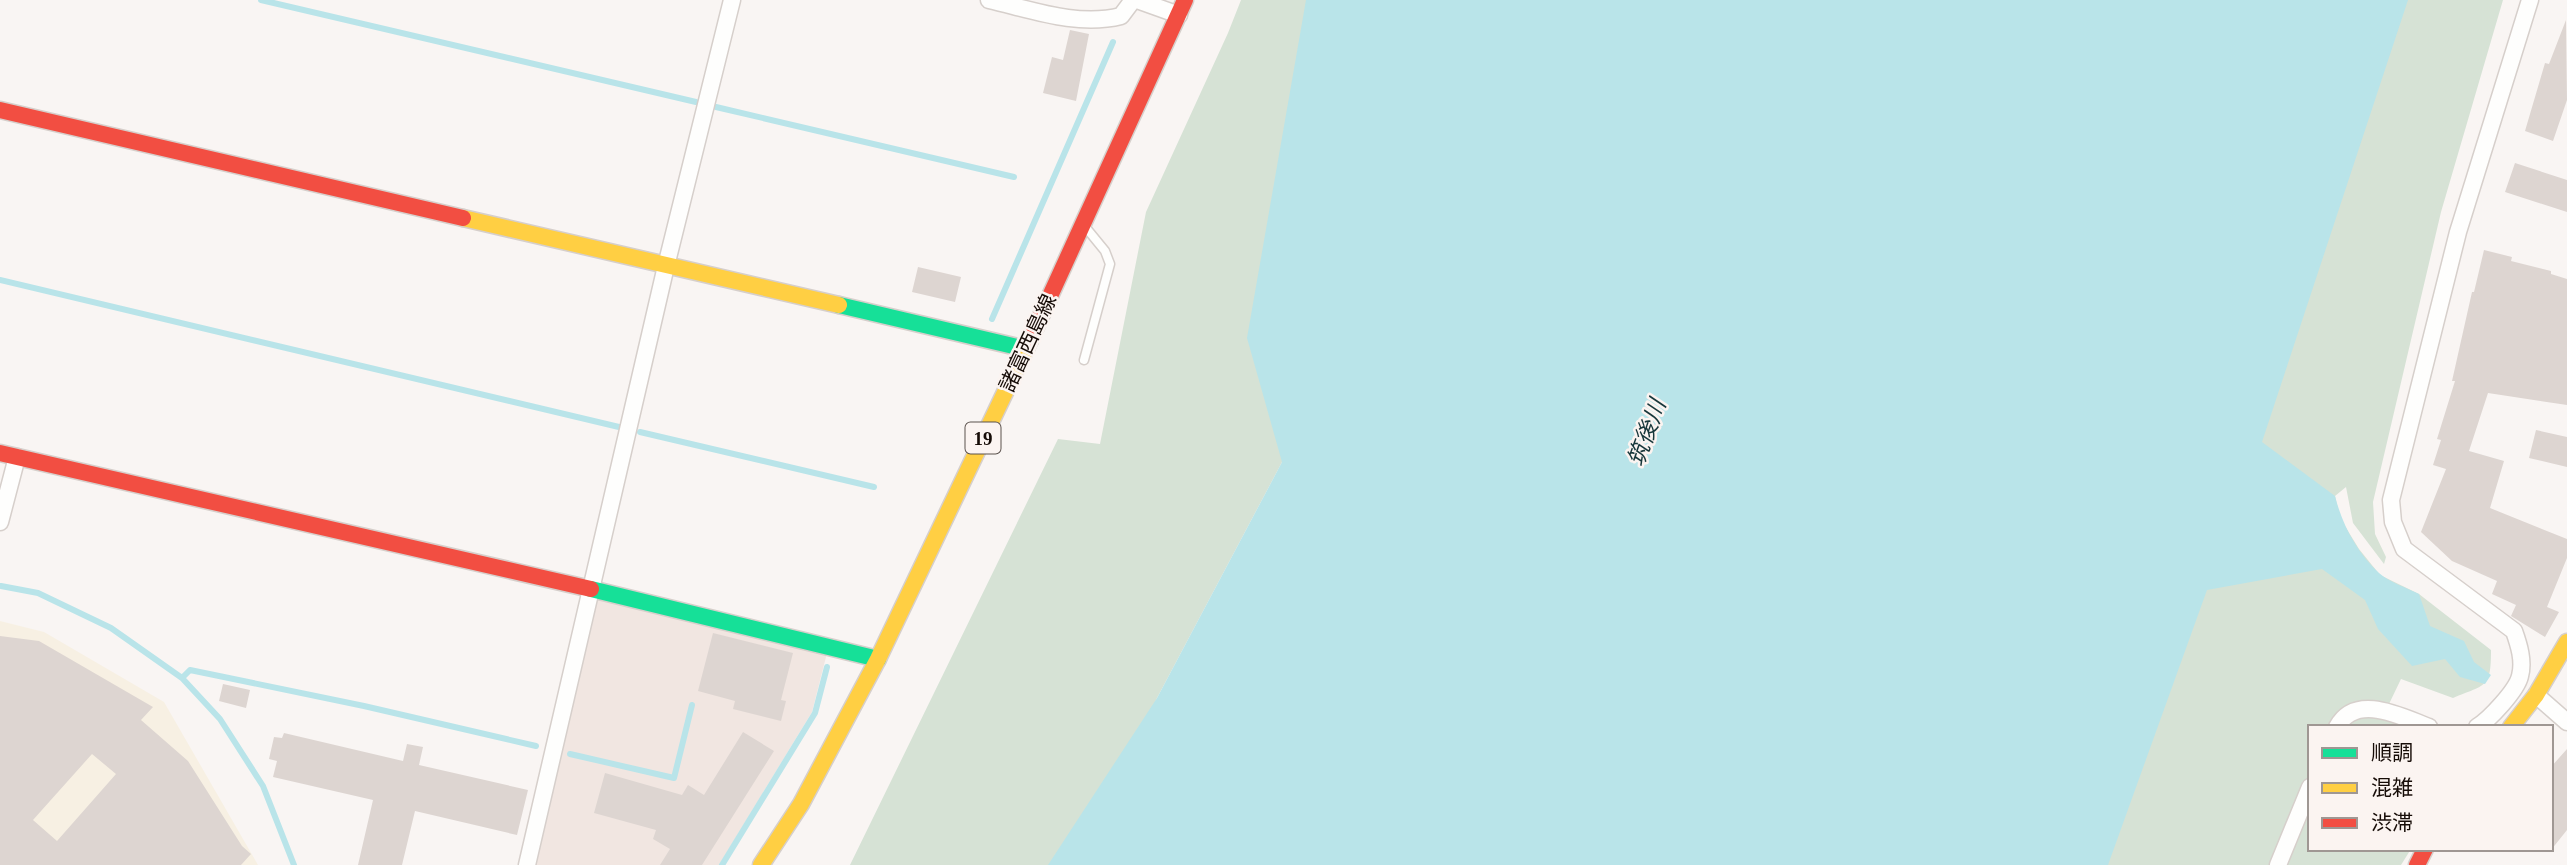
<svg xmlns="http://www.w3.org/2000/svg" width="2567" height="865" font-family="'Times New Roman','Noto Sans JP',serif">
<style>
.built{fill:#f1e6e1}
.industrial{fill:#f7f0e3}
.green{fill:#d6e2d5}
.water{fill:#b9e4e9}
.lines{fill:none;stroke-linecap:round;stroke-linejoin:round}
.stream{stroke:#b9e4e9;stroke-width:6}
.building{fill:#ddd5d1;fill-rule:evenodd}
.lane-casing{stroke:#d6cfcb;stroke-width:11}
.street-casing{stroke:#d6cfcb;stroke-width:19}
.fast-casing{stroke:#d6cfcb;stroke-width:19}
.slow-casing{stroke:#d6cfcb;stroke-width:19}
.jam-casing{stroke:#d6cfcb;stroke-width:19}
.lane{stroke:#fefefd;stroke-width:8}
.street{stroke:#fefefd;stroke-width:16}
.fast{stroke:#16e098;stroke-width:16}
.slow{stroke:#ffcf43;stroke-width:16}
.jam{stroke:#f24e42;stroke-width:16}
.labels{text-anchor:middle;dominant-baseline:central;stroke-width:5;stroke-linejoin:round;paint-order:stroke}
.shield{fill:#fbf4f1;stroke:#5b524d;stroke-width:2}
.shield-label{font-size:19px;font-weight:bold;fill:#160c07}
.street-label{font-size:21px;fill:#160c07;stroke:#fbf4f1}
.water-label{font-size:23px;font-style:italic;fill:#17373b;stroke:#fbf4f1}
</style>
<rect width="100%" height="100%" fill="#f9f5f3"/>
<path class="built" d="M597,596l230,57 -15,59 -93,153h-185z"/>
<path class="industrial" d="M0,621l44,11 120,70 94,163h-258z"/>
<path class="green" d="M1241,0h113l-72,462 -125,236 -75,167h-232l208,-426 42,5 46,-232 82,-179z
M2305,0h198l-62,212 -68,290 2,32 11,23 -2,7 -31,-41 -7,-36 -11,9 5,22 19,31 21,26 39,19 72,56c0,39 -5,34 -38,48l-52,-19 -12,25 -32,-3 -22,18 -3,8h-22v53l-35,85h-221l127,-378z
M2355,716l28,1 28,10h-67z
M2310,797v52h101l-10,16h-119z"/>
<path class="water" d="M1306,0h1102l-146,442 73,54c7,28 22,57 44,77 10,9 28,15 40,21l11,32 34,15 10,21 17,13 -6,9 -25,-7 -15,-18 -33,7 -34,-37 -13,-29 -43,-31 -115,21 -99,275h-1060l109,-167 125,-236 -35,-124z"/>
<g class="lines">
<path class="stream" d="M261,0l435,102
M716,107l298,70
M0,280l619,147
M992,319l121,-277
M640,432l234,55
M1,586l37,7 73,35 71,50 38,41 43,67 31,79
M182,678l8,-8 174,36 172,40
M570,754l104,24 18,-73
M722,865l93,-152 12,-46"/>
</g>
<path class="building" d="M2566,20l1,80 -14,41 -28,-10 20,-68 4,1z
M1070,30l19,4 -13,67 -33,-8 9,-36 11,3z
M2515,163l52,17v32l-62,-20z
M2484,250l28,7 -1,4 40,10v3l16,5v126l-79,-12 -19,58 35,10 -14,47 77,31v19l-20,49 12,5 -14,25 -34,-21 5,-11 -24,-11 5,-13 -45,-20 -31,-29 25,-63 -13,-4 8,-25 -4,-1 18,-58h-3l20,-89h2z
M918,267l43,10 -6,25 -43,-10z
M2536,430l31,7v30l-38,-9z
M713,633l80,20 -12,47 5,1 -5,20 -48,-12 2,-8 -37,-10z
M0,636l39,5 114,66 -12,13 47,41 54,85 9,8 -10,11h-241zM92,754l24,20 -59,67 -24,-21z
M223,684l27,6 -4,18 -27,-7z
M743,732l31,19 -72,114h-42l10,-16 -17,-10 3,-9 -62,-17 11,-40 77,22 6,-10 16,10z
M284,733l119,28 4,-17 16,3 -4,18 109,25 -11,45 -102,-24 -13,54h-44l15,-65 -100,-23 4,-16 -8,-2 5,-22 8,1z
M2567,749v81l-16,20v-83z"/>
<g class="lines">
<g class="lane-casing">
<path id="lane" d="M1084,360l26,-96 -5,-13 -18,-22"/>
</g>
<g class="street-casing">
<path id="street" d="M989,0c43,10 89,27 132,16l12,-16
M1137,0l42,15
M0,522l17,-65
M2536,695l31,27
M2337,727c19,-35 65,-10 92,0
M2477,727c12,-7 40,-37 43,-51 4,-15 -1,-31 -6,-45l-110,-82 -11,-27 -2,-22 67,-268 72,-232
M527,865l139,-599 66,-266
M2278,865l32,-78"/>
</g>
<g class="fast-casing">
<path id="fast" d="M839,305l187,44
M591,589l287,70"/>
</g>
<g class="slow-casing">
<path id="slow" d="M463,218l376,87
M2511,727l25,-32 31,-53
M761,865l40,-61 77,-145 152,-319"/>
</g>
<g class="jam-casing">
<path id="jam" d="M0,110l463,108
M1030,340l155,-340
M0,453l591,136
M2417,865l8,-16"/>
</g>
<use href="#lane" class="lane"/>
<use href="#street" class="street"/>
<use href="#fast" class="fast"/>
<use href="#slow" class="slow"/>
<use href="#jam" class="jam"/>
</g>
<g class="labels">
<rect class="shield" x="965.5" y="422.5" width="35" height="31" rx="5"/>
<g class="shield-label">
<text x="983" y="438">19</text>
</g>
<g class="street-label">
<text transform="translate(1028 343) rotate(-65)">諸富西島線</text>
</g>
<g class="water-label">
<text transform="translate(1647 433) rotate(-70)">筑後川</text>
</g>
</g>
<rect x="2308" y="725" width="245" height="126" fill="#fbf4f1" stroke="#9f9793" stroke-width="2"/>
<rect x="2322" y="748" width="35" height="10" fill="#16e098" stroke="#9f9793" stroke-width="2"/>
<text x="2371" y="760" font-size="21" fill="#160c07">順調</text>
<rect x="2322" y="783" width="35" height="10" fill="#ffcf43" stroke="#9f9793" stroke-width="2"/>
<text x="2371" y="795" font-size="21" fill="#160c07">混雑</text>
<rect x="2322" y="818" width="35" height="10" fill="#f24e42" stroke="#9f9793" stroke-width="2"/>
<text x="2371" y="830" font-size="21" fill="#160c07">渋滞</text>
</svg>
